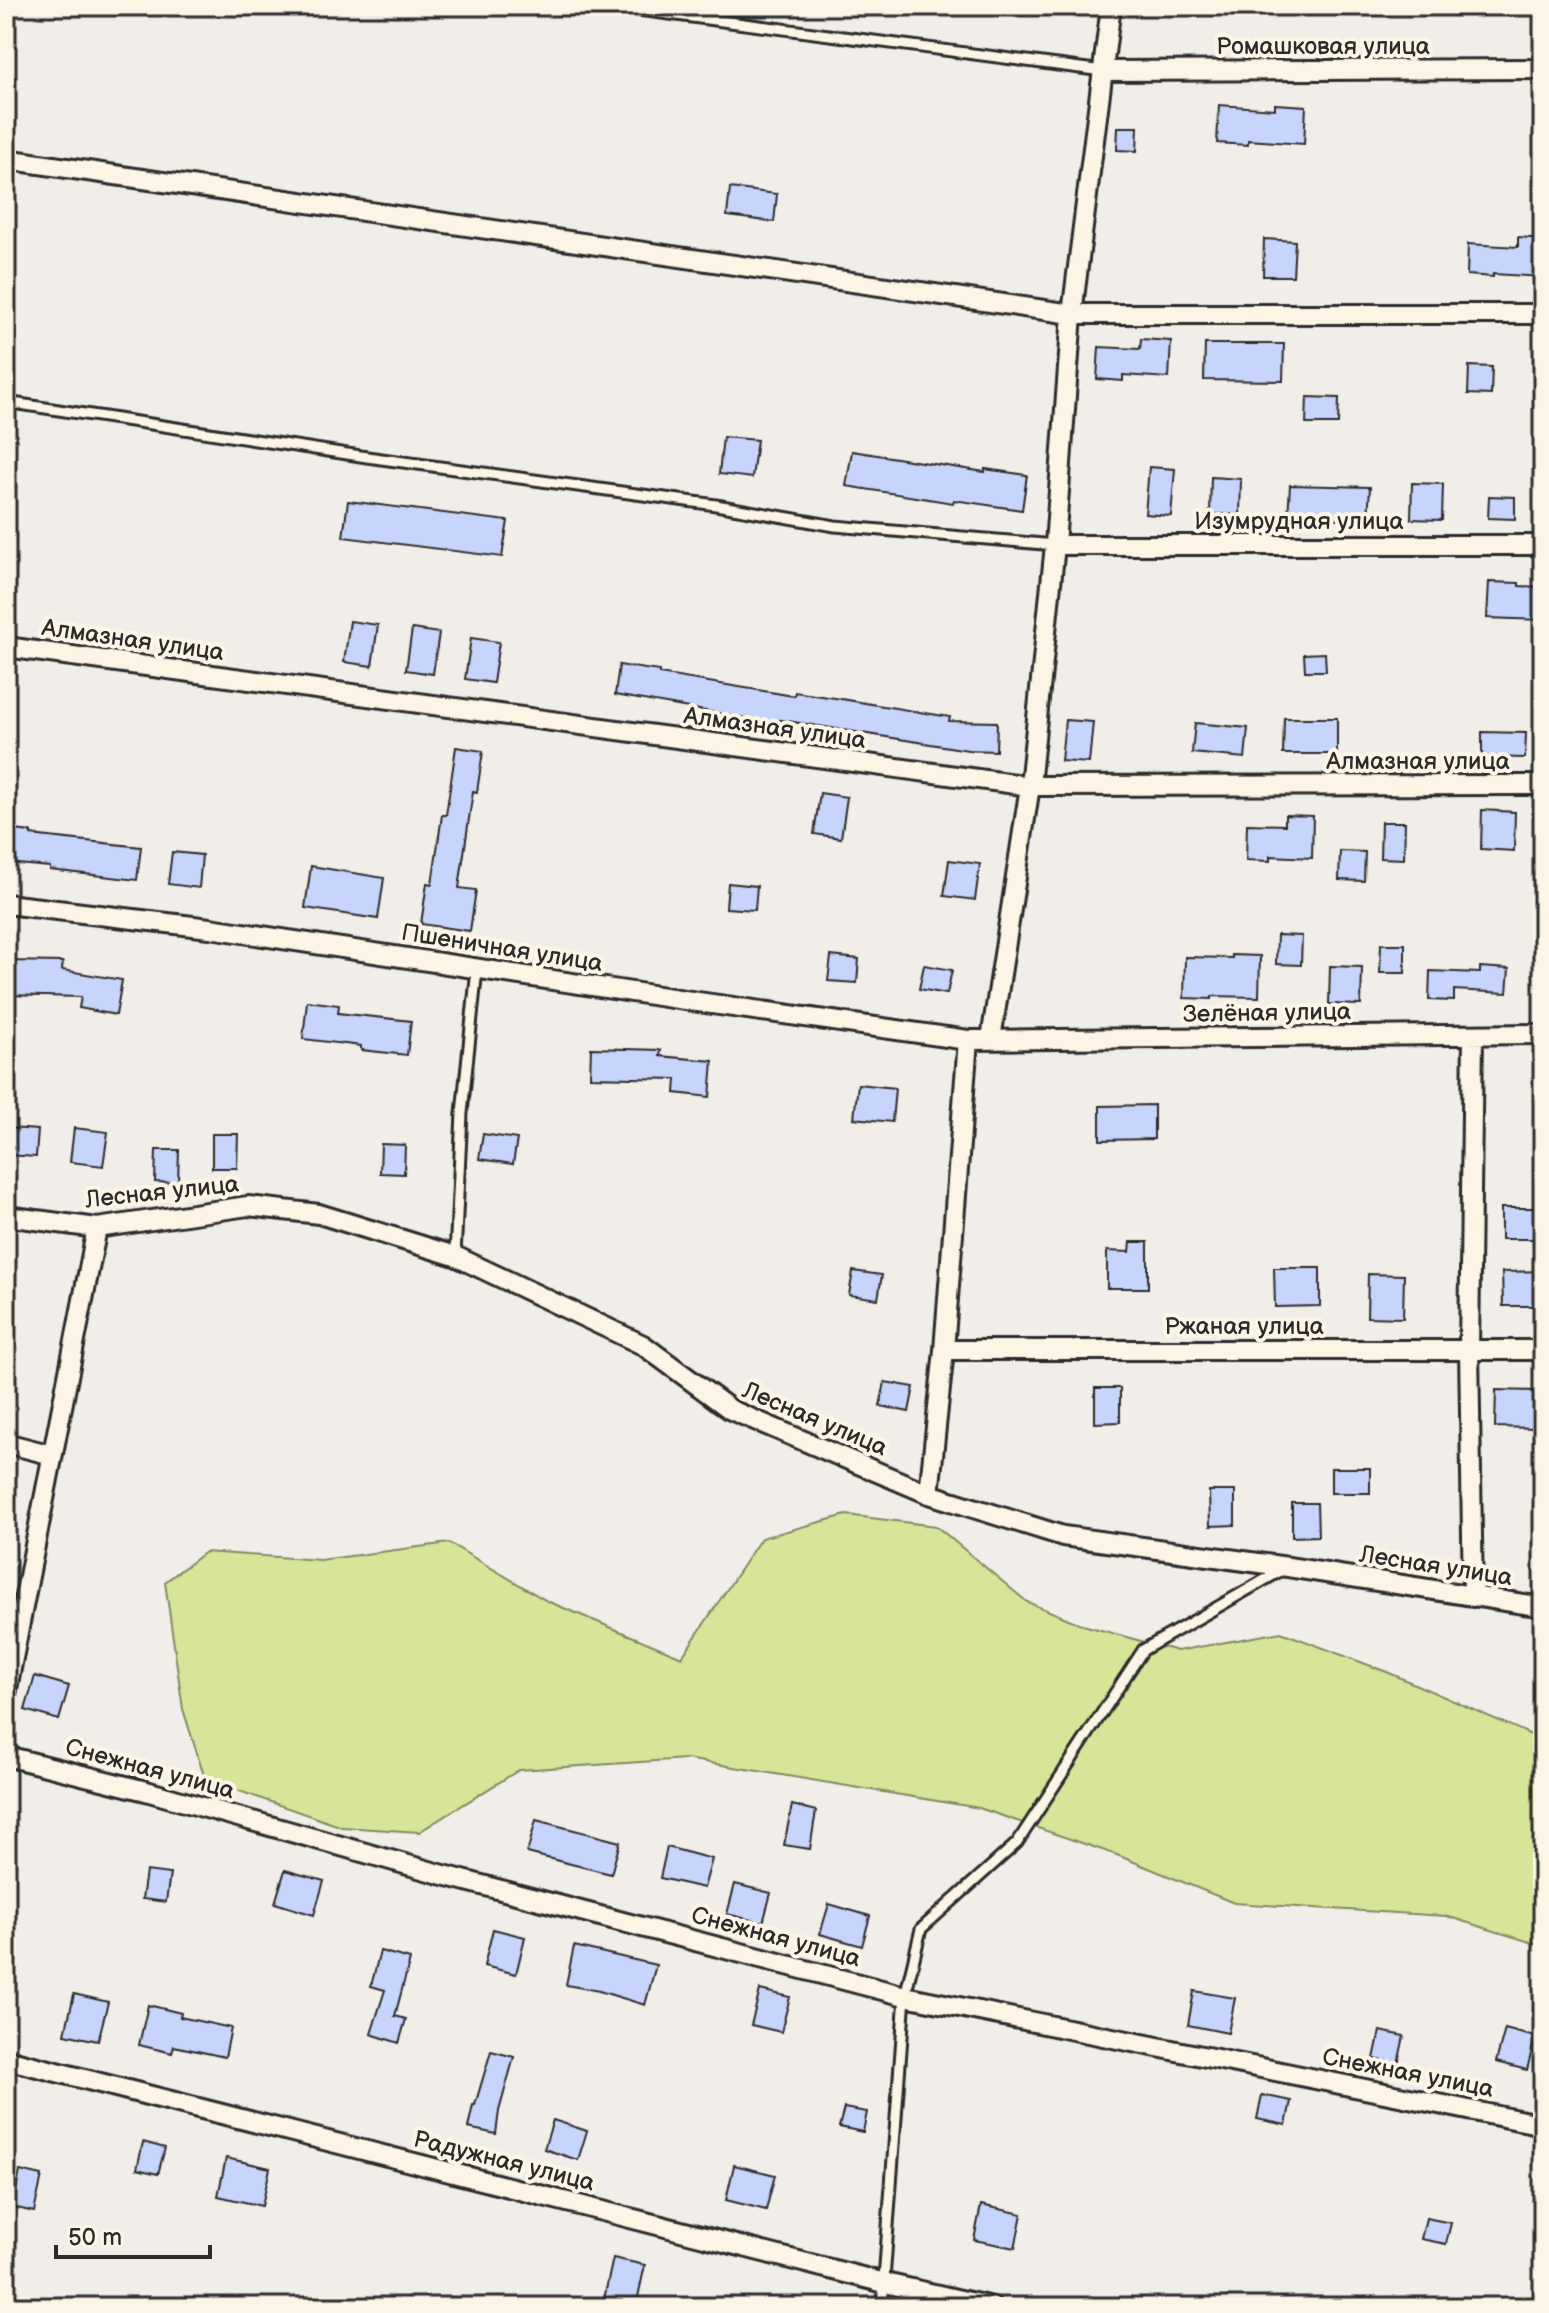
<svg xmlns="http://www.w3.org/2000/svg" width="1549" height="2313" font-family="'Balsamiq Sans',sans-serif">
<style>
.green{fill:#d7e598;stroke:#818862;stroke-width:2}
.building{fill:#c7d4fb;stroke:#2b2b2b;stroke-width:2}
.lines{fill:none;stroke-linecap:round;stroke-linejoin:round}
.service-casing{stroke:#2b2b2b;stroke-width:15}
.minor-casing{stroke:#2b2b2b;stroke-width:24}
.service{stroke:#fcf5e5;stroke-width:9}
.minor{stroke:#fcf5e5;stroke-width:18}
.labels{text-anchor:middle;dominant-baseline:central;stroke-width:8;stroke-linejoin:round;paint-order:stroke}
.street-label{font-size:24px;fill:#2b2b2b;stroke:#fcf5e5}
</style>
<rect width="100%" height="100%" fill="#f1eee9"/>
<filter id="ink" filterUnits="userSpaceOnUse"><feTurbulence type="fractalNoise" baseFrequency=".0125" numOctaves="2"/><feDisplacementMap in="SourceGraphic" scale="16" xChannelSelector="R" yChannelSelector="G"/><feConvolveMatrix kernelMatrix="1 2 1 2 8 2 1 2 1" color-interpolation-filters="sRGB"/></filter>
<g filter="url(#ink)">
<path class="green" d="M846,1515l90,11 91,76 56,23 94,26 104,-19 106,40 156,68v206l-97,-30 -212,-13 -117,-48 -138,-47 -293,-49 -167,11 -100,62 -77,-5 -137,-48 -22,-70 -18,-127 40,-30 115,8 129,-17 98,58 135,56 79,-119z"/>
<path class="building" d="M1275,104l31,2 -2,38 -56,-4v5l-31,-2 2,-38 56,4z
M1118,127h20l-1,24 -20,-1z
M730,188l47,6 -3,28 -47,-6z
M1518,237l25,2v38l-50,-3v3l-26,-2 1,-31 50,3z
M1264,239l31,2 -2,35h-30z
M1141,339l30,2 -2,37 -46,-3v6l-26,-2 2,-32 41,2z
M1205,344h79l-1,37 -79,-1z
M1469,366l23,1 -1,28 -23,-1z
M1307,397l32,1 -1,26h-32z
M723,437l34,3 -5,38 -33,-4z
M852,451l133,21v-3l42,6 -5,35 -68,-10 -1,3 -107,-17z
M1149,467l26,2 -4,47 -26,-2z
M1211,477l30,2 -1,36 -30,-1z
M1412,483l31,1 -1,36 -31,-1z
M1290,485l80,2 -2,33 -80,-3z
M1489,496l26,1v22l-27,-1z
M348,501l160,20 -6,36 -159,-20z
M1489,582l30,1v3l24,1v33l-56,-2z
M350,621l28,4 -6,41 -28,-4z
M412,629l27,4 -6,41 -27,-4z
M471,638l28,4 -6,41 -28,-4z
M1325,653l1,18h-21l-1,-17z
M619,665l40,6v3l135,22 1,-4 40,6 115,19 -1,4 48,1 -1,29 -28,-1 -188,-30 -1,4 -164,-29z
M1284,718h53v36h-54z
M1065,720l28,2 -4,41 -28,-2z
M1195,723l53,5 -3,30 -53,-5z
M1482,732l44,1 -1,25 -43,-1z
M456,747l27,4 -6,41 -4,-1 -14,97 17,2 -6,41 -49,-7 6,-41 5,1 10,-69h4z
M820,793l27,4 -6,41 -27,-4z
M1482,810l33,2 -1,39 -33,-2z
M1285,815l28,1 -1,42 -42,-2v5l-24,-1 1,-36 38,1z
M1381,822h24l-1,37 -24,-1z
M6,829l25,3v3l110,12 -4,33 -87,-10v-3l-44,-4z
M1340,851l25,1 -1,29 -25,-1z
M172,852l30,3 -3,33 -31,-4z
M949,860l31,4 -5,36 -31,-4z
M311,866l73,12 -6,41 -73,-11z
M728,883l29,3 -2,24 -29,-2z
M1277,935l25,1 -1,29 -25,-1z
M1381,944h24v29h-25z
M1232,955l28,1 -1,41 -47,-1v3l-28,-1 1,-41 47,1z
M831,956l28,3 -2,24 -29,-2z
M6,961l57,1 -1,8 60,10 -6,35 -37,-7 2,-11 -75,-2z
M924,965l28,5 -5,24 -28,-5z
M1330,966l32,1 -1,38 -32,-1z
M1480,967l29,2 -2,24 -53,-3v11l-25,-1 1,-29 50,2z
M307,1001l32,4 -1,8 73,8 -4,34 -46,-5v-4l-58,-7z
M591,1048l70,2 -1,6 53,5 -3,36 -35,-4 1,-14 -86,-2z
M858,1084l37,4 -3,34 -38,-4z
M1154,1105v34l-54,1v-34z
M10,1128l28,2 -2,27 -28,-2z
M74,1128l34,4 -5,34 -33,-4z
M212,1134h26l-1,34h-25z
M483,1134l34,5 -4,25 -34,-5z
M381,1144l24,1 -1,29 -24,-1z
M156,1150h23l-1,33 -23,-1z
M1501,1208h37l-1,31h-36z
M1131,1242h17v46h-41v-37l23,1z
M1274,1268h46v38l-45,1z
M853,1271l29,4 -4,24 -29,-4z
M1543,1271v35h-40l-1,-34z
M1368,1274l36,1 -1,43 -36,-1z
M885,1382l29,5 -5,25 -29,-6z
M1095,1388h25v34l-25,1z
M1496,1390l43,1 -1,37 -43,-1z
M1331,1468h39v25h-39z
M1209,1491h26v34l-25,1z
M1292,1503h25l1,33 -26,1z
M35,1676l34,10 -10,34 -34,-10z
M792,1805l24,6 -6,38 -26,-4z
M536,1820l84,22 -9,32 -84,-21z
M667,1847l45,12 -8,29 -44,-10z
M285,1870l39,11 -10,34 -39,-12z
M146,1871l24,3 -4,28 -24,-3z
M735,1884l36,9 -8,30 -36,-9z
M829,1904l41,12 -8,30 -42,-12z
M493,1929l32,8 -9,37 -32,-8z
M574,1946l82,19 -11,40 -46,-14 -33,-6z
M380,1951l30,8 -15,57 11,3 -7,24 -28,-9 14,-44 -14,-4z
M760,1990l30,7 -9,35 -30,-7z
M1194,1991l41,7 -7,35 -40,-8z
M74,1994l34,8 -10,39 -33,-7z
M148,2005l33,8 -1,4 51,11 -6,29 -51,-11 -2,7 -33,-8z
M1505,2029l30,8 -8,33 -31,-8z
M1380,2031l24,5 -6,28 -24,-5z
M491,2051l23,6 -15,54 -3,23 -28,-6 5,-23h2z
M1262,2095l29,6 -5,24 -29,-6z
M844,2108l23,4 -4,20 -24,-5z
M553,2120l34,11 -9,29 -34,-11z
M143,2142l22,6 -7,26 -21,-5z
M226,2158l44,10 -8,38 -44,-10z
M734,2165l41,10 -9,35 -40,-10z
M20,2171l22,5 -8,36 -21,-5z
M981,2205l41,9 -7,34 -41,-8z
M1426,2218l25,5 -5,21 -25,-5z
M613,2258l32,7 -9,41 -32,-7z"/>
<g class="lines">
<g class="service-casing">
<path id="service" d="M608,6l495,65
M6,402l361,55 349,48 119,21 220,19
M455,1256l7,-143 15,-144
M882,2307l23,-311 16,-67 96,-86 126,-193 139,-80"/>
</g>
<g class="minor-casing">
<path id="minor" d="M1103,71l440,-2
M12,160l1060,154h471
M1055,545h488
M6,647l1024,139 513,-1
M6,904l204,24 488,74 270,38 575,-6
M1473,1035l-4,315 4,247
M991,1039l39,-253 25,-241 17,-231 39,-308
M6,1216l91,12 151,-22 71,8 136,42 188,89 88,65 198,84 134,42 225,31 255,40
M944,1350h599
M6,1443l46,12
M929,1494l15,-144 24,-310
M6,1694l91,-466
M6,1756l140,35 294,83 465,122 638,129
M6,2059l879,224 107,24"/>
</g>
<use href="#service" class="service"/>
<use href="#minor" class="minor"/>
</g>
</g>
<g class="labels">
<g class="street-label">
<text x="1323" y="46">Ромашковая улица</text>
<text x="1299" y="521">Изумрудная улица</text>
<text transform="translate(133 640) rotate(8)">Алмазная улица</text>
<text transform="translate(775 728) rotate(8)">Алмазная улица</text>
<text x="1418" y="761">Алмазная улица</text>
<text transform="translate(502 948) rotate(9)">Пшеничная улица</text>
<text transform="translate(1267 1013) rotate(-1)">Зелёная улица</text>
<text transform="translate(162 1192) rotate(-6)">Лесная улица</text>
<text x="1244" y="1326">Ржаная улица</text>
<text transform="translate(815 1419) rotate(23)">Лесная улица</text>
<text transform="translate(1436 1566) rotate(9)">Лесная улица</text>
<text transform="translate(150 1769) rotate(15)">Снежная улица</text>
<text transform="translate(776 1937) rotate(15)">Снежная улица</text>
<text transform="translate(1408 2073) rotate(11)">Снежная улица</text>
<text transform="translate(504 2161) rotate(14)">Радужная улица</text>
</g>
</g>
<rect width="1549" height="2313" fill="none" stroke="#fcf5e5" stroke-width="32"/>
<rect x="16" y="16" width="1517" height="2281" fill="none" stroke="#2b2b2b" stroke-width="3" filter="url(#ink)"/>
<path d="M56 2245v12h154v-12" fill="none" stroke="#2b2b2b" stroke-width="4"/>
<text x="68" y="2245" font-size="24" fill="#2b2b2b" stroke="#fcf5e5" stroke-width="6" paint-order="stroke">50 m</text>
</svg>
